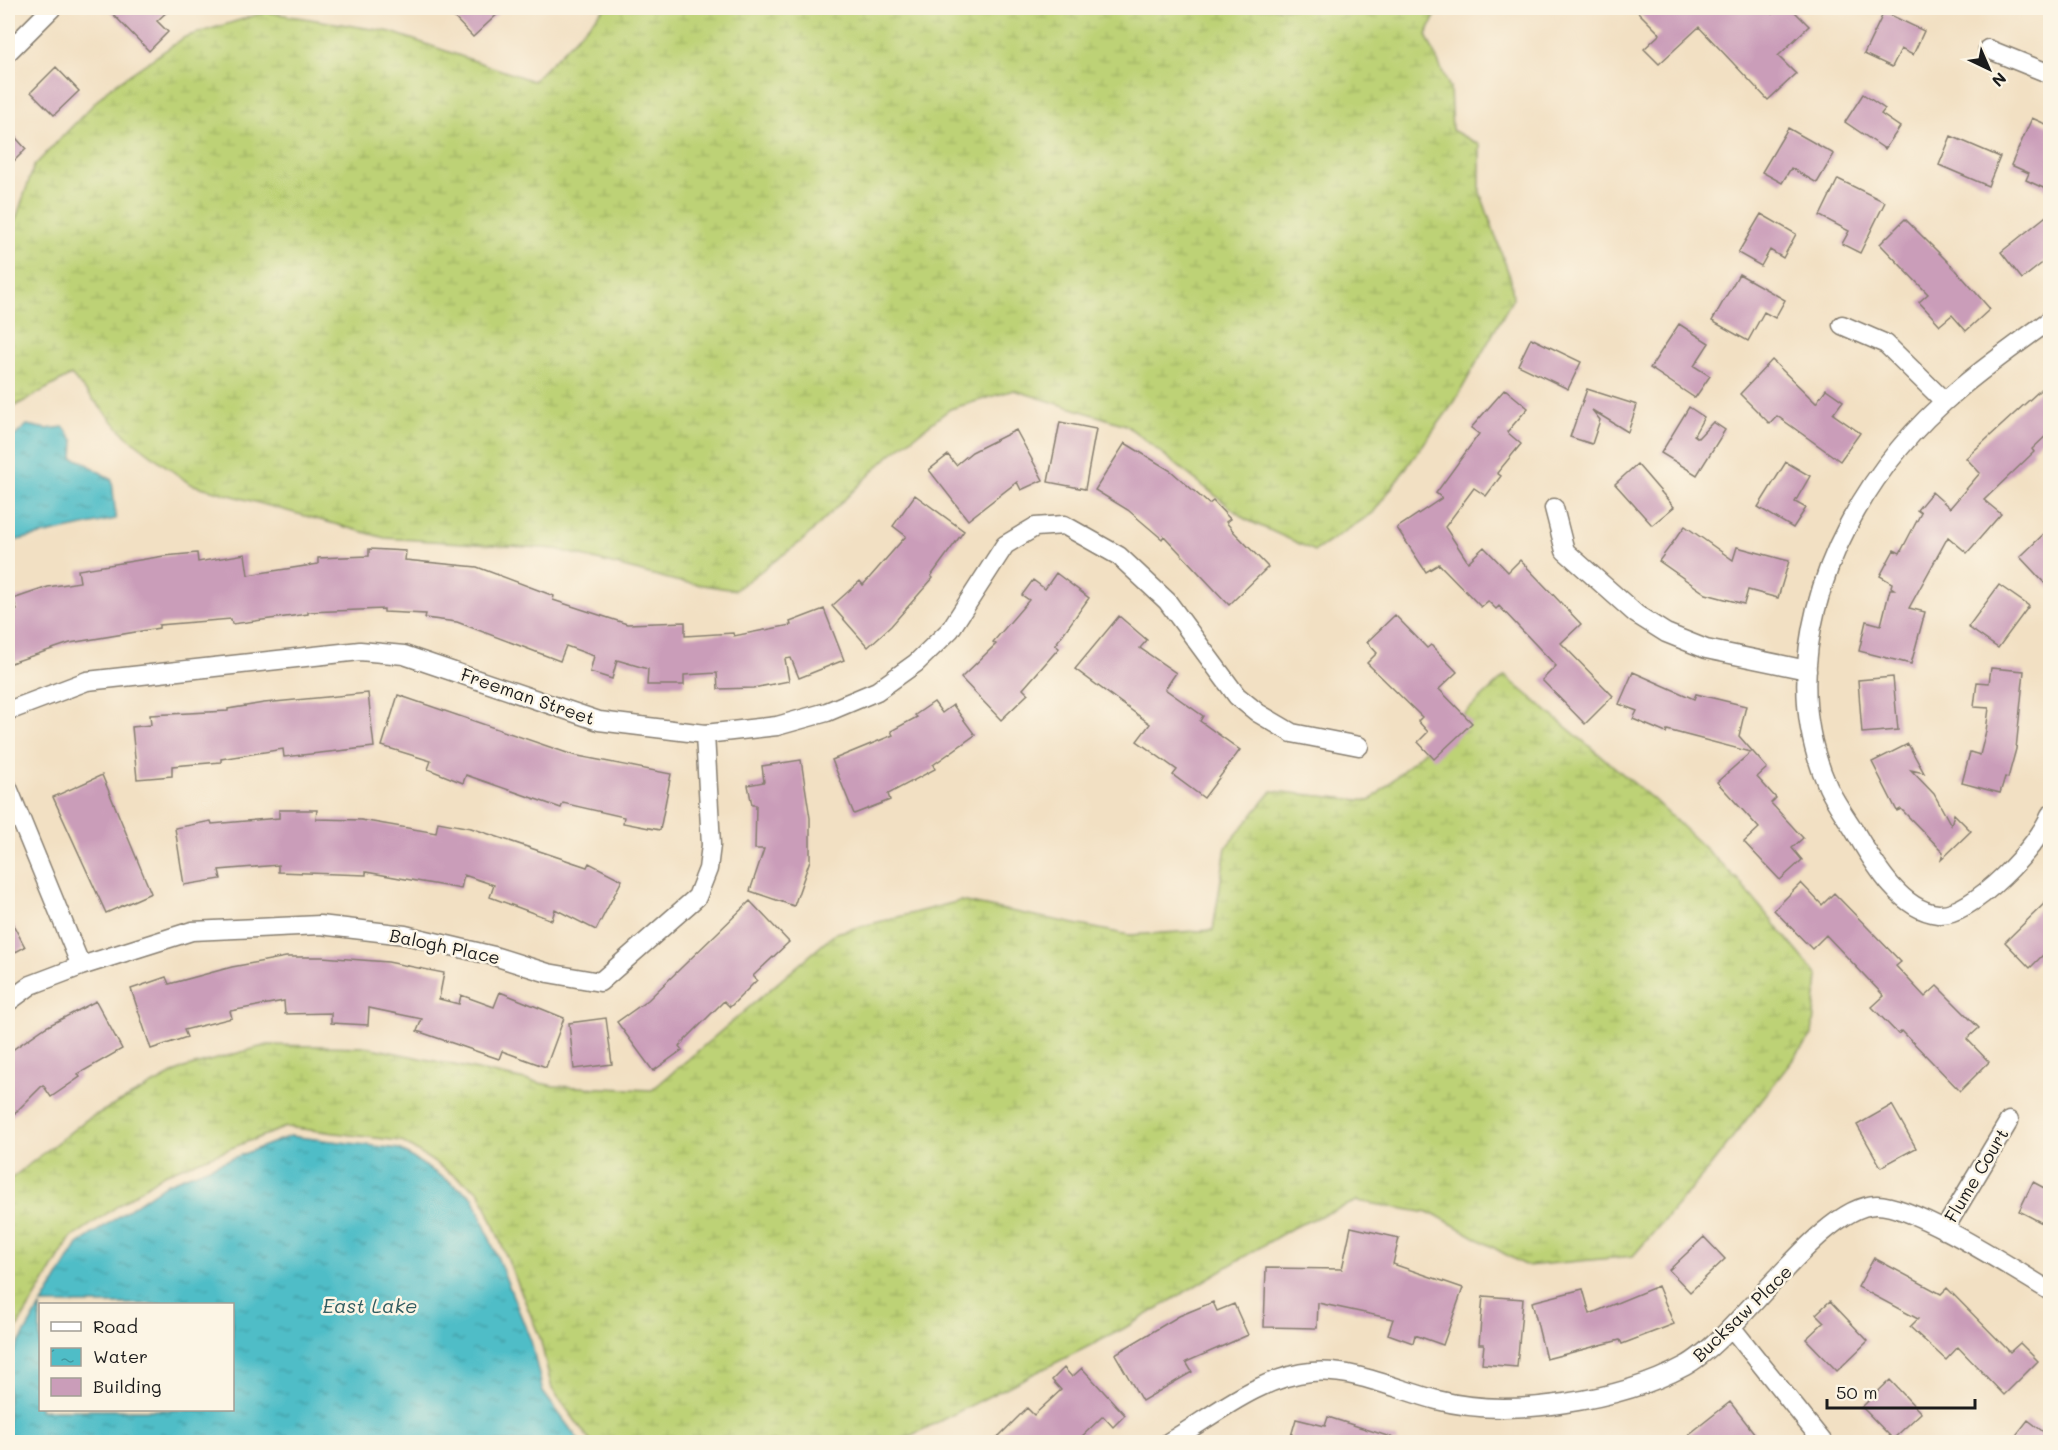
<svg xmlns="http://www.w3.org/2000/svg" width="2058" height="1450" font-family="Mali,sans-serif">
<style>
.wetland{fill:url(#wetland-marsh);stroke:#6c7749;stroke-width:1.5}
.water{fill:url(#water-ripples);stroke:#366c72;stroke-width:1.5}
.building{fill:#ca9db9}
.lines{fill:none;stroke-linecap:round;stroke-linejoin:round}
.street-casing{stroke:#877e70;stroke-width:21}
.street{stroke:#fff;stroke-width:18}
.labels{text-anchor:middle;dominant-baseline:central;stroke-width:5;stroke-linejoin:round;paint-order:stroke}
.street-label{font-size:18px;fill:#1c1c1c;stroke:#fcf5e5}
.water-label{font-size:20px;font-style:italic;fill:#305c60;stroke:#fcf5e5}
</style>
<defs>
<pattern id="wetland-marsh" width="20" height="14" patternUnits="userSpaceOnUse" patternTransform="scale(1.5)"><rect width="20" height="14" fill="#bdd276"/><path d="M1 5h8M5 5V1M11 12h8M15 12V8" fill="none" stroke="#a2b466"/></pattern>
<pattern id="water-ripples" width="26" height="14" patternUnits="userSpaceOnUse" patternTransform="scale(1.5)"><rect width="26" height="14" fill="#4fbdc7"/><path d="M2 4q2-2 4 0t4 0M15 11q2-2 4 0t4 0" fill="none" stroke="#4199a1"/></pattern>
</defs>
<rect width="100%" height="100%" fill="#fcf5e5"/>
<filter id="ink" filterUnits="userSpaceOnUse"><feTurbulence type="fractalNoise" baseFrequency=".0167" numOctaves="2"/><feDisplacementMap in="SourceGraphic" scale="12" xChannelSelector="R" yChannelSelector="G"/><feConvolveMatrix kernelMatrix="1 2 1 2 8 2 1 2 1" color-interpolation-filters="sRGB"/></filter>
<filter id="wash" filterUnits="userSpaceOnUse"><feTurbulence type="fractalNoise" baseFrequency=".008" numOctaves="4" result="noise"/><feDisplacementMap in="SourceGraphic" scale="24" xChannelSelector="R" yChannelSelector="G"/><feGaussianBlur stdDeviation="1.35" result="paint"/><feColorMatrix in="noise" values="0 0 0 0 0 0 0 0 0 0 0 0 0 0 0 0 0 1.4 0 .05"/><feComposite in="paint" operator="in"/></filter>
<g filter="url(#wash)">
<rect width="100%" height="100%" fill="#f2e0c3"/>
<path class="wetland" d="M605,8h834l-13,27 24,53 2,42 28,15v47l31,88 2,18 -58,103 -82,112 -58,38 -70,-32 -119,-94 -112,-35 -64,19 -60,46 -88,86 -67,49 -59,-9 -120,-32 -171,-11 -195,-54 -64,-48 -55,-61 -63,35v-168l26,-76 73,-76 78,-53 81,-25 125,20 142,49z
M1505,676l149,124 83,79 81,97 -6,59 -107,138 -72,83 -107,10 -92,-52 -77,-13 -63,26 -171,102 -225,113h-307l-39,-53 -12,-51 -60,-146 -79,-51 -115,-14 -122,47 -94,65 -62,104v-162l78,-61 98,-52 83,-23 100,2 187,39 98,4 184,-157 124,-32 169,34 84,-5 13,-83 46,-56 98,10z"/>
<path class="water" d="M27,425l19,4 18,-2 10,14 -1,17 11,4 28,18 4,39 -108,23v-100z
M290,1136l109,13 74,48 58,144 12,51 37,50h-572v-80l32,-55v103h192v-106h-190l36,-60 90,-61z"/>
<g id="blocks">
<path class="building" d="M107,8h64l-14,13 11,11 -19,19z
M445,8h59l-31,29z
M1634,8h132l6,6 7,-6h12l18,18 -31,30 18,18 -28,26 -69,-73 -40,37 -15,-15 16,-15z
M1884,12l40,19 -11,24 -12,-6 -9,18 -28,-13z
M56,67l23,24 -25,24 -23,-23z
M1863,94l22,15 -4,5 19,13 -15,22 -40,-27z
M2032,118l18,8v65l-24,-11 3,-7 -18,-8z
M1788,128l46,26 -17,29 -26,-15 -9,15 -20,-11z
M8,129l18,20 -18,18z
M1951,136l49,21 -12,29 -49,-21z
M1838,179l47,23 -25,51 -18,-9 7,-13 -29,-15z
M2050,213v44l-28,22 -21,-27z
M1761,214l35,20 -13,24 -13,-8 -9,16 -23,-13z
M1905,219l51,51 34,39 -24,22 -14,-16 -12,10 -21,-23 9,-8 -48,-50z
M1739,274l46,26 -10,18 -11,-6 -16,29 -36,-20z
M1679,324l30,19 -15,23 16,10 -15,22 -45,-30z
M1531,338l50,24 -13,27 -50,-24z
M1772,360l44,43 10,-14 17,12 -10,13 27,19 -20,28 -63,-45 -7,8 -30,-30z
M2050,381v51l-18,17 2,3 -50,48 17,14 -34,39 -19,-16 -39,71 16,4 -14,52 -52,-13 7,-30 15,4 9,-36h4l-3,-2 1,-4 -12,-7 14,-26 6,3 21,-40 -4,-3 15,-18 18,16 30,-35 -14,-15z
M1505,389l23,19 -21,24 14,12 -24,29 4,3 -15,20 -12,-8 -29,39 23,35 16,-15 24,25 12,-12 61,64 -20,19 52,53 -28,28 -43,-44 14,-14 -57,-60 -3,3 -8,-8 -7,6 -42,-43 -13,8 -29,-44 45,-30 -6,-5 43,-59 -8,-6z
M1587,389l50,16 -9,27 -36,-22 8,10 -8,24 -22,-7z
M1689,407l15,10 -10,18 4,3 15,-16 12,8 -28,45 -36,-22z
M1060,422l36,7 -11,60 -37,-7z
M1016,430l27,50 -22,10 -4,-8 -49,38 -39,-50 19,-15 8,10 16,-13z
M1125,443l46,28 38,33 4,-3 17,18 -4,3 8,10 34,35 -39,38 -65,-69 -2,3 -34,-29 -33,-20z
M1786,462l24,14 -15,26 11,6 -13,20 -35,-21z
M1637,464l37,43 -22,18 -37,-41z
M915,495l49,36 -33,45 2,2 -42,48 -23,21 -36,-41 28,-25 3,4 43,-49 -13,-10z
M1685,526l48,34 4,-13 52,14 -11,37 -30,-8 -4,14 -38,-10 -47,-33z
M2050,528v61l-30,-32z
M369,549l37,2 -1,9 72,7 77,29 -1,4 74,24 58,-2v14l48,-3 1,3 57,-11 -1,-3 34,-13 20,51 -45,18 -8,-20 -6,1 4,22 -36,7 -35,1 -1,-16 -33,2v10h-37l1,-16 -31,-9 -5,19 -22,-7 4,-16 -28,-10 -6,15 -103,-39 -32,-4 1,-4 -42,-2v-3l-76,3v2l-76,10 -1,-5 -72,6v3l-89,15 -62,21v-51l9,-3 -4,-11 35,-12 32,-5 -2,-12 86,-14 33,-3 1,9 47,-8 3,21 70,-11v-6l51,-2z
M1056,573l33,25 -34,47 4,3 -36,41 5,5 -27,26 -40,-42 35,-34 -3,-2 36,-42 -7,-5 11,-15 12,9z
M1999,585l30,21 -31,42 -30,-21z
M1395,615l32,33 4,-3 26,27 -18,17 33,34 -38,36 -16,-17 10,-10 -10,-11 4,-4 -55,-54 10,-10 -10,-11z
M1119,616l28,24 -7,8 36,25 -11,16 38,27 -3,5 40,29 -36,48 -31,-23 4,-5 -40,-29 13,-17 -75,-55z
M1991,668l33,3 -8,78 -8,29 -3,-1 -5,16 -38,-10 8,-31 10,3 6,-24 3,-23 -15,-1 3,-25 12,1z
M1633,672l61,27 2,-5 50,12 -7,30 28,32 -10,9 19,21 -5,5 32,35 -11,10 10,12 -22,20 -36,-38 15,-14 -42,-46 34,-30 -84,-22 -1,3 -33,-14 4,-8 -18,-7z
M1893,677l5,53 -36,3 -4,-53z
M368,693l6,54 -90,10 -1,-8 -62,10v3l-49,4v10l-35,3 -5,-52 19,-2 -1,-10 78,-4v-2l36,-6z
M398,695l175,60 98,19 -11,56 -37,-7 1,-6 -61,-14 -2,5 -95,-33 -3,8 -35,-14 3,-8 -49,-15z
M934,702l8,11 11,-8 22,30 -42,30 2,4 -47,25 2,6 -36,14 -22,-54 61,-25 -2,-4 26,-14 -2,-2z
M1908,744l16,29 -13,-3 23,24 17,31 3,-11 17,17 -30,29 2,-8 -42,-43 -4,2 -25,-49z
M801,760l9,58v42l-16,46 -44,-15 14,-42h-9l1,-44h-4l-4,-20 16,-3 -2,-16z
M102,775l49,118 -45,20 -53,-116z
M279,810h38l-1,9 45,1 75,13 2,-11 33,6 116,39 2,-4 33,17 -26,50 -41,-21 -3,11 -62,-23 4,-12 -30,-10 -3,14 -95,-17v3l-88,-3v-7l-59,5 2,9 -37,6 -9,-57 36,-7 1,3 67,-6z
M1801,883l21,22 12,-12 67,69 -5,4 29,31 12,-11 42,42 -12,11 22,23 -29,29 -58,-60 -4,3 -26,-27 12,-11 -58,-61 -14,14 -38,-39z
M2050,898v50l-20,20 -25,-26z
M750,901l39,41 -36,34 4,4 -27,27 -6,-6 -45,45 3,4 -29,21 -36,-49 31,-22z
M8,915l17,32 -17,9z
M286,957h36l66,5 56,11 -5,26 20,5 2,-9 33,12 6,-15 64,26 -18,49 -44,-16 -3,8 -82,-28 5,-12 -53,-11 -1,17 -37,-2v-10l-46,1 -1,-13 -54,10 2,7 -48,12 3,7 -36,12 -20,-60 35,-12 3,7 63,-17z
M96,1001l26,48 -44,25 2,3 -29,20 -8,-12 -35,35v-67l38,-26z
M606,1018l6,46 -38,5 -5,-46z
M1892,1105l24,43 -35,19 -24,-42z
M2033,1182l17,9v36l-31,-16z
M1351,1227l48,11 -6,26 70,24 -20,57 -28,-10 -2,8 -25,-9 5,-15 -75,-16 -1,25 -53,-1 2,-59 76,1z
M1704,1237l21,22 -35,33 -21,-22z
M1874,1258l67,36 6,-6 63,64 10,-9 18,18 -34,34 -46,-48 -12,13 -36,-33 8,-8 -60,-32z
M1658,1286l16,38 -52,20 -2,-4 -74,19 -14,-57 51,-13 7,25z
M1483,1296l40,3 -6,68 -35,-3 2,-20h-5z
M1830,1301l38,40 -31,30 -31,-32 18,-17 -8,-8z
M1213,1302l4,9 17,-7 14,31 -62,27 6,10 -50,29 -27,-47 64,-38z
M1064,1368l8,9 10,-9 43,47 -12,12 -10,-11 -28,27h-83l35,-35 7,7 27,-25 -9,-10z
M1890,1380l31,33 -28,26 -31,-32z
M1730,1402l32,41h-84z
M1328,1417l69,22v4h-108l7,-24 29,7z
M2028,1420l22,17v6h-40z"/>
</g>
</g>
<g filter="url(#ink)">
<use href="#blocks" fill-opacity="0" stroke="#877e70" stroke-width="1.5"/>
<g class="lines">
<g class="street-casing">
<path id="street" d="M1988,49l62,25
M8,52l44,-44
M2050,320c-53,39 -109,77 -151,129 -76,91 -122,224 -71,338 7,15 17,29 26,43 18,30 45,80 84,84 34,3 102,-70 112,-99
M1842,325l44,19 58,57
M1554,508l11,43 71,63 30,19 40,16 101,21
M8,711l79,-30 273,-30 44,4 195,66 106,13 72,-8 50,-14 50,-21 39,-28 34,-33 55,-85 30,-18 29,-2 55,31 48,45 70,95 21,17 34,20 67,13
M8,788l73,178
M8,1002l23,-17 50,-19 111,-35 128,-6 85,10 89,21 54,17 52,9 97,-85 11,-28 3,-24 -6,-111
M1944,1230l65,-109
M1732,1328l91,114
M1169,1442c44,-26 90,-65 142,-70 42,-4 87,18 126,28 72,19 183,1 248,-34 54,-29 136,-162 192,-161 40,1 136,64 173,86"/>
</g>
<use href="#street" class="street"/>
</g>
</g>
<g class="labels">
<g class="street-label">
<text transform="translate(528 696) rotate(19)">Freeman Street</text>
<text transform="translate(445 946) rotate(12)">Balogh Place</text>
<text transform="translate(1976 1175) rotate(-59)">Flume Court</text>
<text transform="translate(1742 1313) rotate(-44)">Bucksaw Place</text>
</g>
<g class="water-label">
<text x="370" y="1305">East Lake</text>
</g>
</g>
<rect width="2058" height="1450" fill="none" stroke="#fcf5e5" stroke-width="30"/>
<rect x="39" y="1303" width="195" height="108" fill="#fcf5e5" stroke="#a29e95" stroke-width="1.5"/>
<rect x="51" y="1322" width="30" height="9" fill="#ffffff" stroke="#a29e95" stroke-width="1.5"/>
<text x="93" y="1333" font-size="18" fill="#1c1c1c">Road</text>
<rect x="51" y="1348" width="30" height="18" fill="url(#water-ripples)" stroke="#a29e95" stroke-width="1.5"/>
<text x="93" y="1363" font-size="18" fill="#1c1c1c">Water</text>
<rect x="51" y="1378" width="30" height="18" fill="#ca9db9" stroke="#a29e95" stroke-width="1.5"/>
<text x="93" y="1393" font-size="18" fill="#1c1c1c">Building</text>
<g transform="translate(1989 69) rotate(136)" stroke="#fcf5e5" stroke-width="4.5" paint-order="stroke">
<path d="M0-4.5L10 22L0 15L-10 22Z" fill="#1c1c1c"/>
<text y="-9" font-size="16" font-weight="bold" text-anchor="middle" fill="#1c1c1c">N</text>
</g>
<path d="M1827 1399v9h148v-9" fill="none" stroke="#1c1c1c" stroke-width="3"/>
<text x="1836" y="1399" font-size="18" fill="#1c1c1c" stroke="#fcf5e5" stroke-width="4.5" paint-order="stroke">50 m</text>
</svg>
